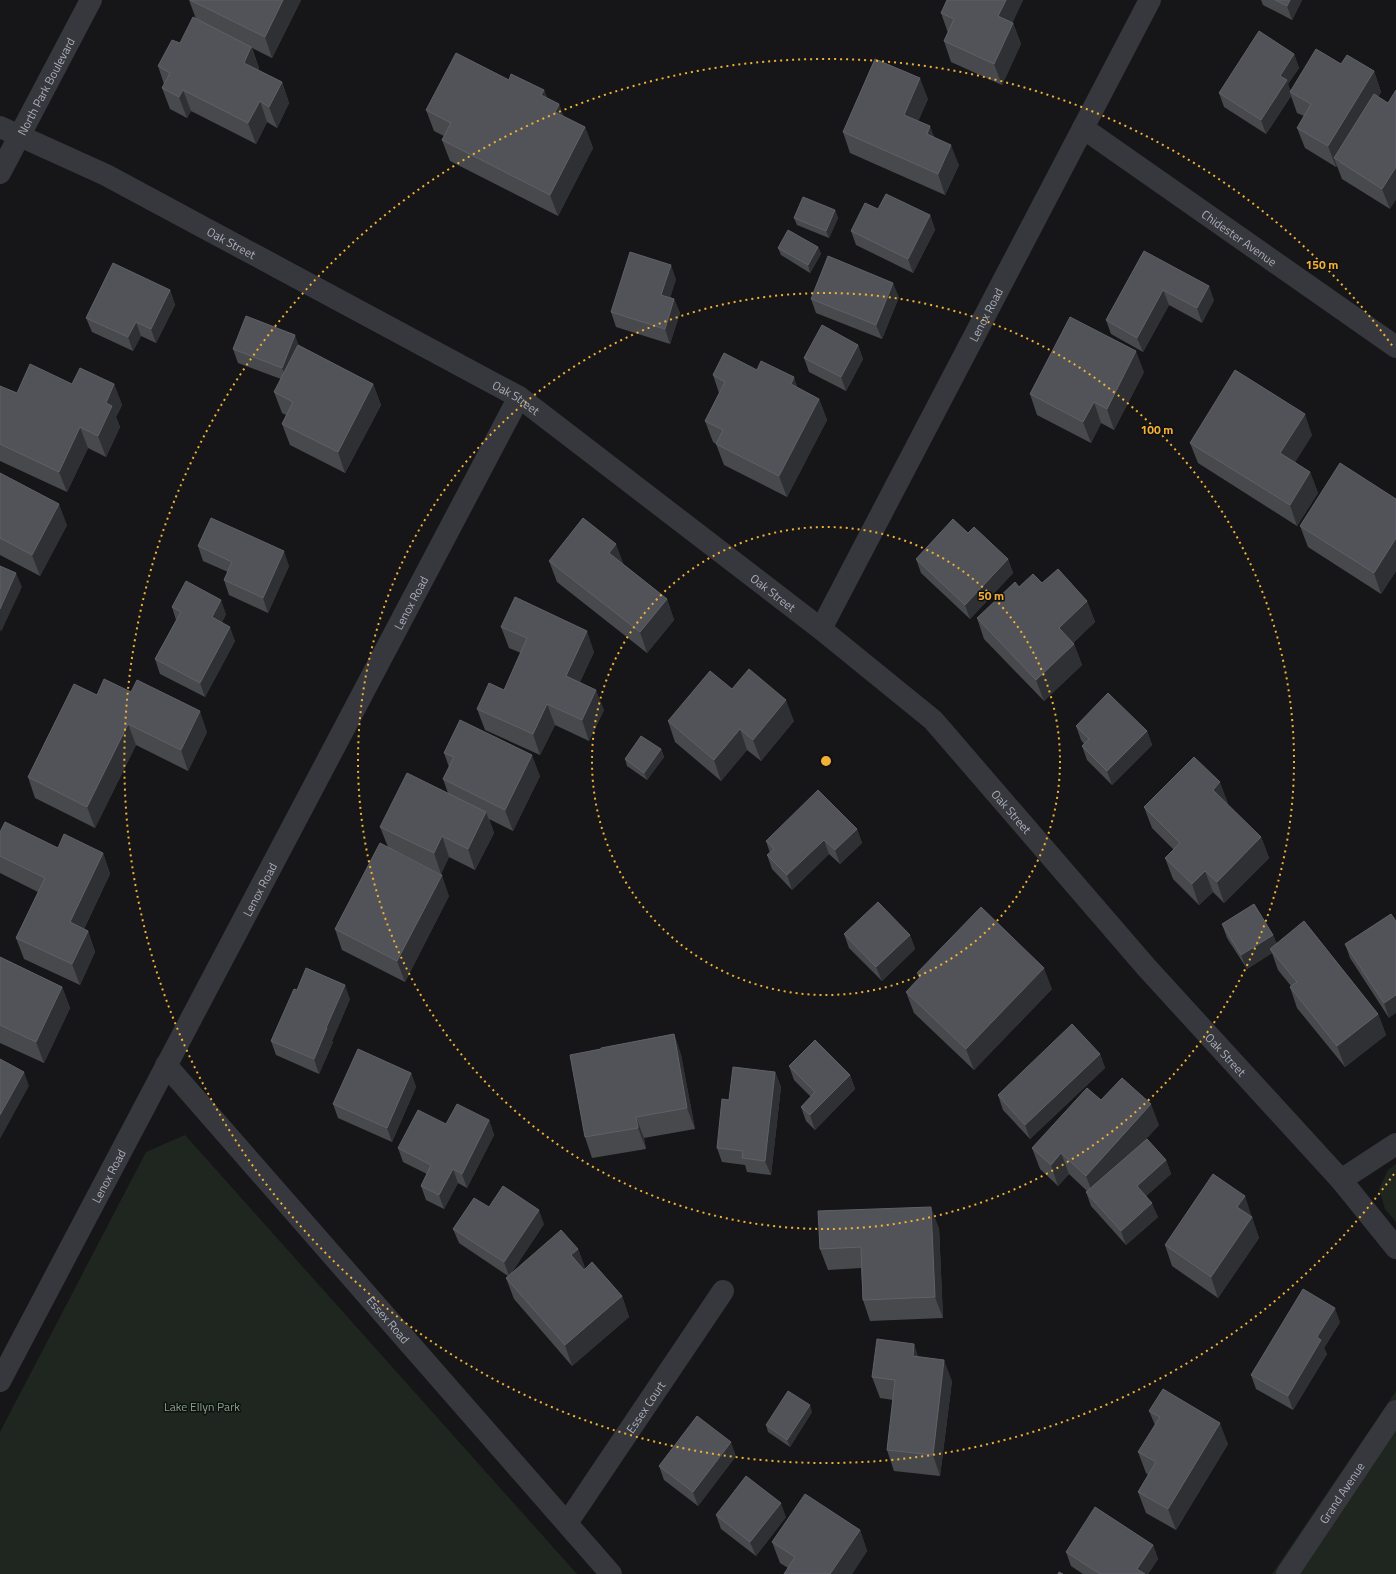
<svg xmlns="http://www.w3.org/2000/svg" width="1396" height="1574" font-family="'Titillium Web',sans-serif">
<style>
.green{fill:#1e261f}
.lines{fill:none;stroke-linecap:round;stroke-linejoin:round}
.street{stroke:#37383d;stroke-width:22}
.wall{fill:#47494d}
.shaded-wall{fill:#2f3033}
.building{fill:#525359;stroke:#5f6168}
.ring{fill:none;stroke:#f2b134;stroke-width:2;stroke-dasharray:2 4}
.labels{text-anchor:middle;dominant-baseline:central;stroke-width:3;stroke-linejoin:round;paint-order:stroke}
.street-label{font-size:12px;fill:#a8adb8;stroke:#111113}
.park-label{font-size:12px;fill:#7fa381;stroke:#111113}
.centre{fill:#f2b134;stroke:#111113;stroke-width:2}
.ring-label{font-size:12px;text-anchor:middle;font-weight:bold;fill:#f2b134;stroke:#111113;stroke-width:3;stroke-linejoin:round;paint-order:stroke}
</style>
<rect width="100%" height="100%" fill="#161618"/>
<path class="green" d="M185,1135l392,439h-577v-142l146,-280z
M1396,1164v58l-11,-13 -6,-20 9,-19z
M1396,1391v183h-124z"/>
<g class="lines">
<g class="street">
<path id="s1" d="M0,127l106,48 413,222 302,232 112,91 214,248 194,212 55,68"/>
<path id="s2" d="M1083,128l313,219"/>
<path id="s3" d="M0,173l91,-173"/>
<path id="s4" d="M821,629l329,-629"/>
<path id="s5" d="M166,1065l445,509"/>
<path d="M1341,1180l55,-36"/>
<path id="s6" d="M0,1381l519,-984"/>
<path id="s7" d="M567,1523l156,-232"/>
<path id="s8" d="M1287,1574l109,-163"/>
</g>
</g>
<path class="wall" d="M189,0h112l-29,58 -20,-10 7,20 -1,2 24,12 7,21 -12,25 -10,-6 -11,22 -65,-33 -4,7 -17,-9 -8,-21 2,-4 -6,-18 22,-23 16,-24z
M947,0h76l-11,23h1l8,21 -19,41 -51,-23 -7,-21 4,-8 -7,-20z
M1261,0h41l-10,20 -29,-15z
M1294,54l5,14 -11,16 2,6 51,-26 33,7 7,21 -3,5 12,112 -48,-30 -5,-13 -1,1 -31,-19 -8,-20 7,-12 -7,-3 -6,-17 -25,38 -42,-27 -5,-14z
M509,80l35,10 3,8 12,6 4,12 22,11 8,21 -35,68 -108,-55 -8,-21 2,-4 -10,-5 -8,-21z
M928,99l-10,22 16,16 25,28 -14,30 -95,-42 -7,-21z
M878,209l52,6 5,15 -22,43 -57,-28 -5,-14z
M835,210l3,8 -9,20 -32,-13 -3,-7z
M818,247l3,7 -11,19 -29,-18 -3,-7z
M1144,251l70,49 -12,23 -33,-18 -26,47 -32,-18 -5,-14z
M676,279l-6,18 4,2 6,14 -10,31 -54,-17 -5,-15z
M170,290l5,15 -19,38 -15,-7 -8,15 -41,-19 -6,-14z
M899,297l-17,42 -66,-26 -5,-14z
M858,345l5,14 -17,32 -37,-19 -5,-14z
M299,346l74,38 8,21 -36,68 -55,-28 -8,-21 4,-9 -4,-2 -8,-21 7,-13 -43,-16 -5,-14z
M757,370l40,17 22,12 8,21 -40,77 -63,-32 -8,-21 -3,-2 -8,-21 14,-28 -6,-18z
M1144,372l-30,58 -13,-7 -10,20 -54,-28 -7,-21z
M72,384h42l8,21 -6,12 4,10 -14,30 -18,-9 -21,44 -67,-31v-75l17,7z
M1312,435l-17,27 15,10 8,21 -21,33 -99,-63 -8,-20z
M0,473l67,52 -27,51 -40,-21z
M1396,499v72l-15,23 -73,-47 -8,-21z
M968,533l40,26 5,14 -43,46 -49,-46 -5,-14z
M198,546l91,20 -21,47 -39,-18 -5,-15 4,-8 -25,-11z
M549,561l74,3 44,35 7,21 -27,33 -90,-71z
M1042,583l45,18 8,21 -22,21 1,1 8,21 -38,36 -60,-62 -7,-21 42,-31z
M172,607l54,7 -4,8 13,19 -30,56 -45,-23 -5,-15 21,-39z
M501,627l93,25 -14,30 24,28 -15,31 -34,-16 -15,30 -55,-25 -8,-21 27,-19 17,-37 -12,-5z
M732,689l62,32 -33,40 -14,-11 -26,31 -46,-39 -7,-21z
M97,695l110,37 -19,39 -52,-26 -41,83 -60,-30 -7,-21z
M1076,726l71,5 5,14 -40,40 -25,-25 -5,-14 2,-2 -3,-4z
M661,749l3,8 -17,23 -20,-14 -2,-7z
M444,753l96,23 -27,55 -24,-12 5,14 -19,37 -26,-13 -8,17 -49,-25 57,47 -44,86 -63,-32 -7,-21 53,-82 -8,-20 68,-34 -5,-14 6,-12z
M1228,803l-1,1 34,33 8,21 -45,45 -11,-11 -14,13 -26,-26 -8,-21 9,-8 -22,-22 -8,-21z
M857,829l5,14 -22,21 -11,-10 -37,36 -20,-21 -5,-14 3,-2 -4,-12z
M0,832l58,16 45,5 7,21 -26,55 4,2 7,21 -15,33 -56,-26 -8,-21 22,-46 -38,-19z
M1391,914l-2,104 -39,-60 -5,-14z
M1222,924l51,11 4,9 101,70 8,21 -41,32 -48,-59 -7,-21 1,-1 -13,-16 -6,-17 -25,16 -20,-31z
M844,934l66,1 5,14 -33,32 -33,-33z
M0,957l62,30 8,21 -26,55 -44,-20z
M917,973l135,16 -78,81 -60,-57 -8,-21 13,-14z
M297,990l53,9 -18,42 1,1 -14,32 -43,-19 -5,-14z
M674,1034l7,21 14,74 -51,9 2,11 -54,9 -7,-21 16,-88z
M1100,1054l5,14 -75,71 -27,-29 -5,-15z
M789,1066l61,9 5,14 -40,41 -9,-9 -5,-14 10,-10 -17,-17z
M775,1072l6,15 -10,88 -24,-3 -2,-7 -23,-3 -5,-14 12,-48z
M411,1073l5,14 -24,55 -54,-24 -5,-14z
M1101,1100l58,25 -14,15 21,20 5,14 -25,22 12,21 -32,28 -35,-39 -5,-14 1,-1 -18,-17 -11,12 -18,-17 -8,-21z
M489,1120l5,15 -27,53 -9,-5 -14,26 -18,-9 -5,-14 6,-12 -24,-12 -5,-14 48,-24z
M489,1207l55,17 -32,48 66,-23 7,19 37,28 7,21 -57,49 -58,-67 -8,-21 2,-2 -49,-33 -6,-14z
M1253,1217l-1,1 7,20 -41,60 -46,-32 -7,-21z
M939,1228l4,90 -73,3 -7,-21 -2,-32 -33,2 -8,-21z
M1340,1322l-16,26 3,6 -34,56 -37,-21 -5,-14z
M919,1357l33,24 -12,95 -46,-5 -7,-21 6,-50 -13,-2 -8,-21z
M1149,1411l79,33 -52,86 -30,-17 -8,-21 10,-17 -2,-2 -8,-21 17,-27z
M812,1412l-22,35 -22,-15 -2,-7z
M736,1456l-38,50 -34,-26 -5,-14z
M716,1515l70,2 -30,39 -35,-27z
M860,1530l7,21 -15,23h-68l4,-6 -8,-5 -8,-21z
M1153,1545l5,14 -10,15h-65l-12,-8 -5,-14z"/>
<path class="shaded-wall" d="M283,0h18l-29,58 -7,-21z
M1006,0h17l-17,37 -8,-21z
M1290,0h12l-10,20 -5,-14z
M1013,23l8,21 -19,41 -8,-21z
M251,47l8,21 -8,16 -7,-21z
M1294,54l5,14 -11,16 3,9 -1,-1 1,4 -25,38 -5,-14 19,-44z
M1374,71l7,21 -42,70 -5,-4 3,8 -1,1 -8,-21z
M920,78l8,21 -16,37 -8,-21z
M282,82l7,21 -12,25 -8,-21z
M183,90l8,21 -4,7 -8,-21z
M544,90l7,21 -10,-16z
M260,101l7,21 -11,22 -8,-21z
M559,104l8,21 -12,-13z
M930,126l8,21 -11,-13z
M585,127l8,21 -35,68 -8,-21z
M951,145l8,20 -14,30 -7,-21z
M1396,167v33l-6,9 -8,-20z
M835,210l3,8 -9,20 -3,-7z
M930,215l5,15 -22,43 -5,-14z
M818,247l3,7 -11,19 -2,-8z
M671,265l5,14 -9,30 -6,-14z
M893,283l6,14 -17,42 -6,-14z
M1209,286l5,14 -12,23 -5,-15z
M170,290l5,15 -19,38 -5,-14z
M1163,290l6,15 -26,47 -6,-14z
M674,299l6,14 -10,31 -5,-15z
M136,322l5,14 -8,15 -5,-14z
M295,335l5,14 -12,33 -6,-14z
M858,345l5,14 -17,32 -5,-14z
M1136,351l8,21 -30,58 -7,-21z
M794,377l7,21 -10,-14z
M114,384l8,21 -6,12 4,10 -14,30 -8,-21 8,-33z
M373,384l8,21 -36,68 -7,-21z
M819,399l8,21 -40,77 -8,-21z
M1094,402l7,21 -10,20 -8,-21z
M1305,414l7,21 -24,39 -8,-21z
M80,427l8,21 -21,44 -8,-20z
M1310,472l8,21 -21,33 -7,-21z
M59,504l8,21 -27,51 -8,-21z
M1396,538v33l-15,23 -7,-21z
M616,544l8,21 -15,-12z
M284,551l5,15 -21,47 -5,-15z
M1008,559l5,14 -43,46 -5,-14z
M16,573l6,14 -21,45 -1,-3v-20z
M667,599l7,21 -27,33 -7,-21z
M221,600l5,14 -9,17 -5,-14z
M1087,601l8,21 -29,27 -7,-21z
M230,627l5,14 -30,56 -5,-14z
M587,631l7,21 -21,45 -7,-21z
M1074,644l8,21 -38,36 -8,-21z
M596,690l8,20 -15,31 -7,-21z
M786,700l8,21 -33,40 -8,-21z
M547,704l8,21 -15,30 -7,-21z
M200,711l7,21 -19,39 -7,-21z
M128,724l8,21 -41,83 -8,-21z
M740,729l7,21 -26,31 -7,-21z
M1147,731l5,14 -40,40 -5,-14z
M661,749l3,8 -17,23 -3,-7z
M532,755l8,21 -27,55 -8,-21z
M1220,782l8,21 -8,8 -7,-21z
M486,812l8,21 -19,37 -7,-21z
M857,829l5,14 -22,21 -5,-14z
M442,836l7,21 -8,17 -7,-21z
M1261,837l8,21 -45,45 -7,-21z
M824,840l5,14 -37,36 -5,-15z
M103,853l7,21 -33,69 -7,-21z
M1205,871l8,21 -14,13 -7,-21z
M442,875l7,21 -44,86 -8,-21z
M88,931l7,21 -15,33 -8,-21z
M910,935l5,14 -33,32 -6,-14z
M1273,935l6,14h-9l2,4 -25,16 -6,-14z
M1044,968l8,21 -78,81 -8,-21z
M345,985l5,14 -18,42 1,1 -14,32 -5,-15 12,-31z
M62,987l8,21 -26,55 -8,-21z
M1396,995v18l-7,5 -5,-15z
M1378,1014l8,21 -41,32 -8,-21z
M674,1034l7,21 14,74 -8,-21z
M1100,1054l5,14 -75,71 -5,-14z
M24,1072l5,14 -29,53v-24z
M775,1072l6,15 -10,88 -6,-14z
M411,1073l5,14 -24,55 -5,-14z
M850,1075l5,14 -40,41 -5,-15z
M1151,1104l8,21 -65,72 -8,-21z
M636,1117l8,21 2,11 -8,-21z
M489,1120l5,15 -27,53 -5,-14z
M1061,1153l8,21 -11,12 -7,-21z
M1166,1160l5,14 -29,26 -5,-14z
M453,1169l5,14 -14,26 -5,-14z
M1245,1196l14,42 -41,60 -7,-21 26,-70z
M1152,1203l6,14 -32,28 -5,-14z
M931,1207l8,21 4,90 -8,-21z
M539,1210l5,14 -35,52 -5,-14z
M578,1249l8,21 -7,6 -8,-21z
M622,1296l7,21 -57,49 -7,-21z
M1335,1308l5,14 -16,26 3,6 -34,56 -5,-14 29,-59z
M914,1344l7,21 -8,-9z
M944,1360l8,21 -12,95 -7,-21z
M810,1405l2,7 -22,35 -3,-7z
M1220,1423l8,21 -52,86 -8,-21z
M731,1442l5,14 -38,50 -5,-14z
M781,1503l5,14 -30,39 -6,-14z
M860,1530l7,21 -15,23h-22z
M1153,1545l5,14 -10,15h-9l-2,-5z"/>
<path class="building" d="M190,0h93l-18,37z
M947,0h59l-8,16 15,7 -19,41 -50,-23 10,-22 -13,-6z
M1275,0h15l-3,6z
M193,17l58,30 -7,16 38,19 -13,25 -9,-6 -12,22 -65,-33 -4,7 -17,-9 8,-15 -12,-7 14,-26 8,3z
M1259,31l35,23 -14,22 7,4 -26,40 -42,-27z
M1316,49l25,15 6,-9 27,16 -46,75 -31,-18 14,-24 -21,-12z
M456,53l53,27 2,-6 33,16 -3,5 18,9 -4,8 30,15 -35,68 -108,-55 9,-17 -25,-13z
M875,59l45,19 -16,37 26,11 -3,8 24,11 -13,29 -95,-42z
M1396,90v77l-14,22 -48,-31 40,-64 14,9z
M886,194l44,21 -22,44 -57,-28 14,-28 13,6z
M803,197l32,13 -9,21 -32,-13z
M788,230l30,17 -10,18 -30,-17z
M1144,251l65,35 -12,22 -34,-18 -26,48 -31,-18z
M630,252l41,13 -10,30 13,4 -9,30 -54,-17z
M828,256l65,27 -17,42 -65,-26z
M113,263l57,27 -19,39 -15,-7 -8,15 -42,-19z
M246,316l49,19 -13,33 -49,-19z
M1070,317l66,34 -29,58 -13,-7 -11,20 -53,-28z
M822,325l36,20 -17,32 -37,-19z
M298,345l75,39 -35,68 -56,-28 11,-22 -19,-10z
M724,353l33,17 4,-9 33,16 -3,7 28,15 -40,77 -63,-32 7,-14 -18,-9 20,-39 -12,-7z
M30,364l42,20 8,-16 34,16 -8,19 6,3 -14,30 -18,-9 -21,45 -59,-28v-58l17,7z
M1235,370l70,44 -25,39 30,19 -20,33 -100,-62z
M1340,463l56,36v39l-22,35 -74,-47z
M0,473l59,31 -27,51 -32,-17z
M211,518l73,33 -21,47 -39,-18 8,-18 -34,-16z
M583,518l33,26 -7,9 58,46 -27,33 -91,-71z
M953,519l15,14 6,-6 34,32 -43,46 -49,-46z
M0,566l16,7 -16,36z
M1058,569l29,32 -28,27 15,16 -38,36 -59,-62 38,-36 4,5 14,-13 9,9z
M186,581l35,19 -9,17 18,10 -30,56 -45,-24 26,-47 -9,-5z
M515,597l72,34 -21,45 30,14 -14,30 -35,-16 -14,30 -56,-25 12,-26 15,7 23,-52 -26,-11z
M749,669l37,31 -33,40 -13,-11 -26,31 -46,-39 42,-50 22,18z
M104,679l27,13 6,-12 63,31 -19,39 -53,-26 -41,83 -59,-30 46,-93 23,11z
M1108,693l39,38 -40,40 -25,-25 7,-7 -13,-13z
M460,720l72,35 -27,55 -62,-31 11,-22 -10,-4z
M641,736l20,13 -17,24 -19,-14z
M1194,757l26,25 -7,8 48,47 -44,45 -12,-11 -13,13 -27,-26 15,-15 -36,-36z
M407,773l79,39 -18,37 -26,-13 -8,17 -54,-26z
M818,790l39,39 -22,21 -11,-10 -37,35 -20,-20 7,-6 -8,-8z
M5,822l53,26 6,-14 39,19 -33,69 18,9 -16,33 -56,-26 29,-60 -45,-22v-24z
M380,843l62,32 -45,86 -62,-32z
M878,902l32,33 -34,32 -32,-33z
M1254,904l19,31 -32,20 -19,-31z
M981,907l63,61 -78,81 -60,-57 15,-16 -4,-3z
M1391,914l5,7v74l-12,8 -39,-59z
M1304,921l74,93 -41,32 -47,-59 7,-5 -27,-33z
M0,957l62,30 -26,55 -36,-17z
M306,968l39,17 -19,43h1l-13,31 -43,-18 23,-52 3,1z
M1072,1024l28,30 -75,71 -27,-30z
M674,1034l13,74 -51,9 2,11 -53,9 -15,-82 31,-6v-1z
M815,1040l35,35 -40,40 -9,-8 14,-15 -26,-26z
M358,1049l53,24 -24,55 -54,-24z
M0,1059l24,13 -24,43z
M733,1067l42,5 -10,89 -23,-3 1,-7 -26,-3 5,-49 7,1z
M1122,1078l29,26 -65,72 -25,-23 -10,12 -19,-17 55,-60 14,12z
M457,1104l32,16 -27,54 -9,-5 -14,26 -18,-9 10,-21 -33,-17 20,-38 28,14z
M1147,1139l19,21 -29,26 15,17 -31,28 -35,-39z
M1213,1174l32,22 -8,11 15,10 -41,60 -46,-32z
M503,1186l36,24 -35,52 -51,-33 21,-31 15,9z
M931,1207l4,90 -72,3 -2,-53 -41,2 -2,-38z
M561,1230l17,19 -7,6 13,15 8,-8 30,34 -57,49 -59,-67z
M1303,1289l32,19 -18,29 4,3 -33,56 -37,-21z
M877,1339l37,5 -1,12 31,4 -11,95 -46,-5 8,-70 -23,-3z
M1163,1389l57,34 -52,86 -30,-17 18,-30 -18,-10 22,-35 -11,-6z
M788,1391l22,14 -23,35 -21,-15z
M697,1416l34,26 -38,50 -34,-26z
M746,1476l35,27 -31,39 -34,-27z
M805,1494l55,36 -30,44h-46l11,-17 -23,-15z
M1095,1507l58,38 -16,24 8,5h-45l-34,-22z
M1059,1572l4,2h-5z"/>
<g class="ring">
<circle cx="826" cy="761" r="234"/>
<circle cx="826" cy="761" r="468"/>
<path d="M1394 1174A702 702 0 1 1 1394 348"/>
</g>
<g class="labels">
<g class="street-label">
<text stroke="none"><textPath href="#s3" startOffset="98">North Park Boulevard</textPath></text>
<text stroke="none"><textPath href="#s2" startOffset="191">Chidester Avenue</textPath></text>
<text stroke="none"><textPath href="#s1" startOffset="259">Oak Street</textPath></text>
<text stroke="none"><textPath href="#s4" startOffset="355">Lenox Road</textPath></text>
<text stroke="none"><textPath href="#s1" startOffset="583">Oak Street</textPath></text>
<text stroke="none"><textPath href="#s1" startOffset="906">Oak Street</textPath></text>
<text stroke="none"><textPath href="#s6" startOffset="880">Lenox Road</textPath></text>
<text stroke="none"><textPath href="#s1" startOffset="1231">Oak Street</textPath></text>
<text stroke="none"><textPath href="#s6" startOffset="556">Lenox Road</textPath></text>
<text stroke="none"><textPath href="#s1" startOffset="1555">Oak Street</textPath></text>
<text stroke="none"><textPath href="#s6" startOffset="232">Lenox Road</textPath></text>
<text stroke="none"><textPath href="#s5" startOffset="338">Essex Road</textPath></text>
<text stroke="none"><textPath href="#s7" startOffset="140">Essex Court</textPath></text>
<text stroke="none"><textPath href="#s8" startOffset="98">Grand Avenue</textPath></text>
</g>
<g class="park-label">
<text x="202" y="1406">Lake Ellyn Park</text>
</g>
</g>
<circle cx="826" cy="761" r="6" class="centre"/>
<g class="ring-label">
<text x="1322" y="269">150 m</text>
<text x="1157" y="434">100 m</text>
<text x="991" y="600">50 m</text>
</g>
</svg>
